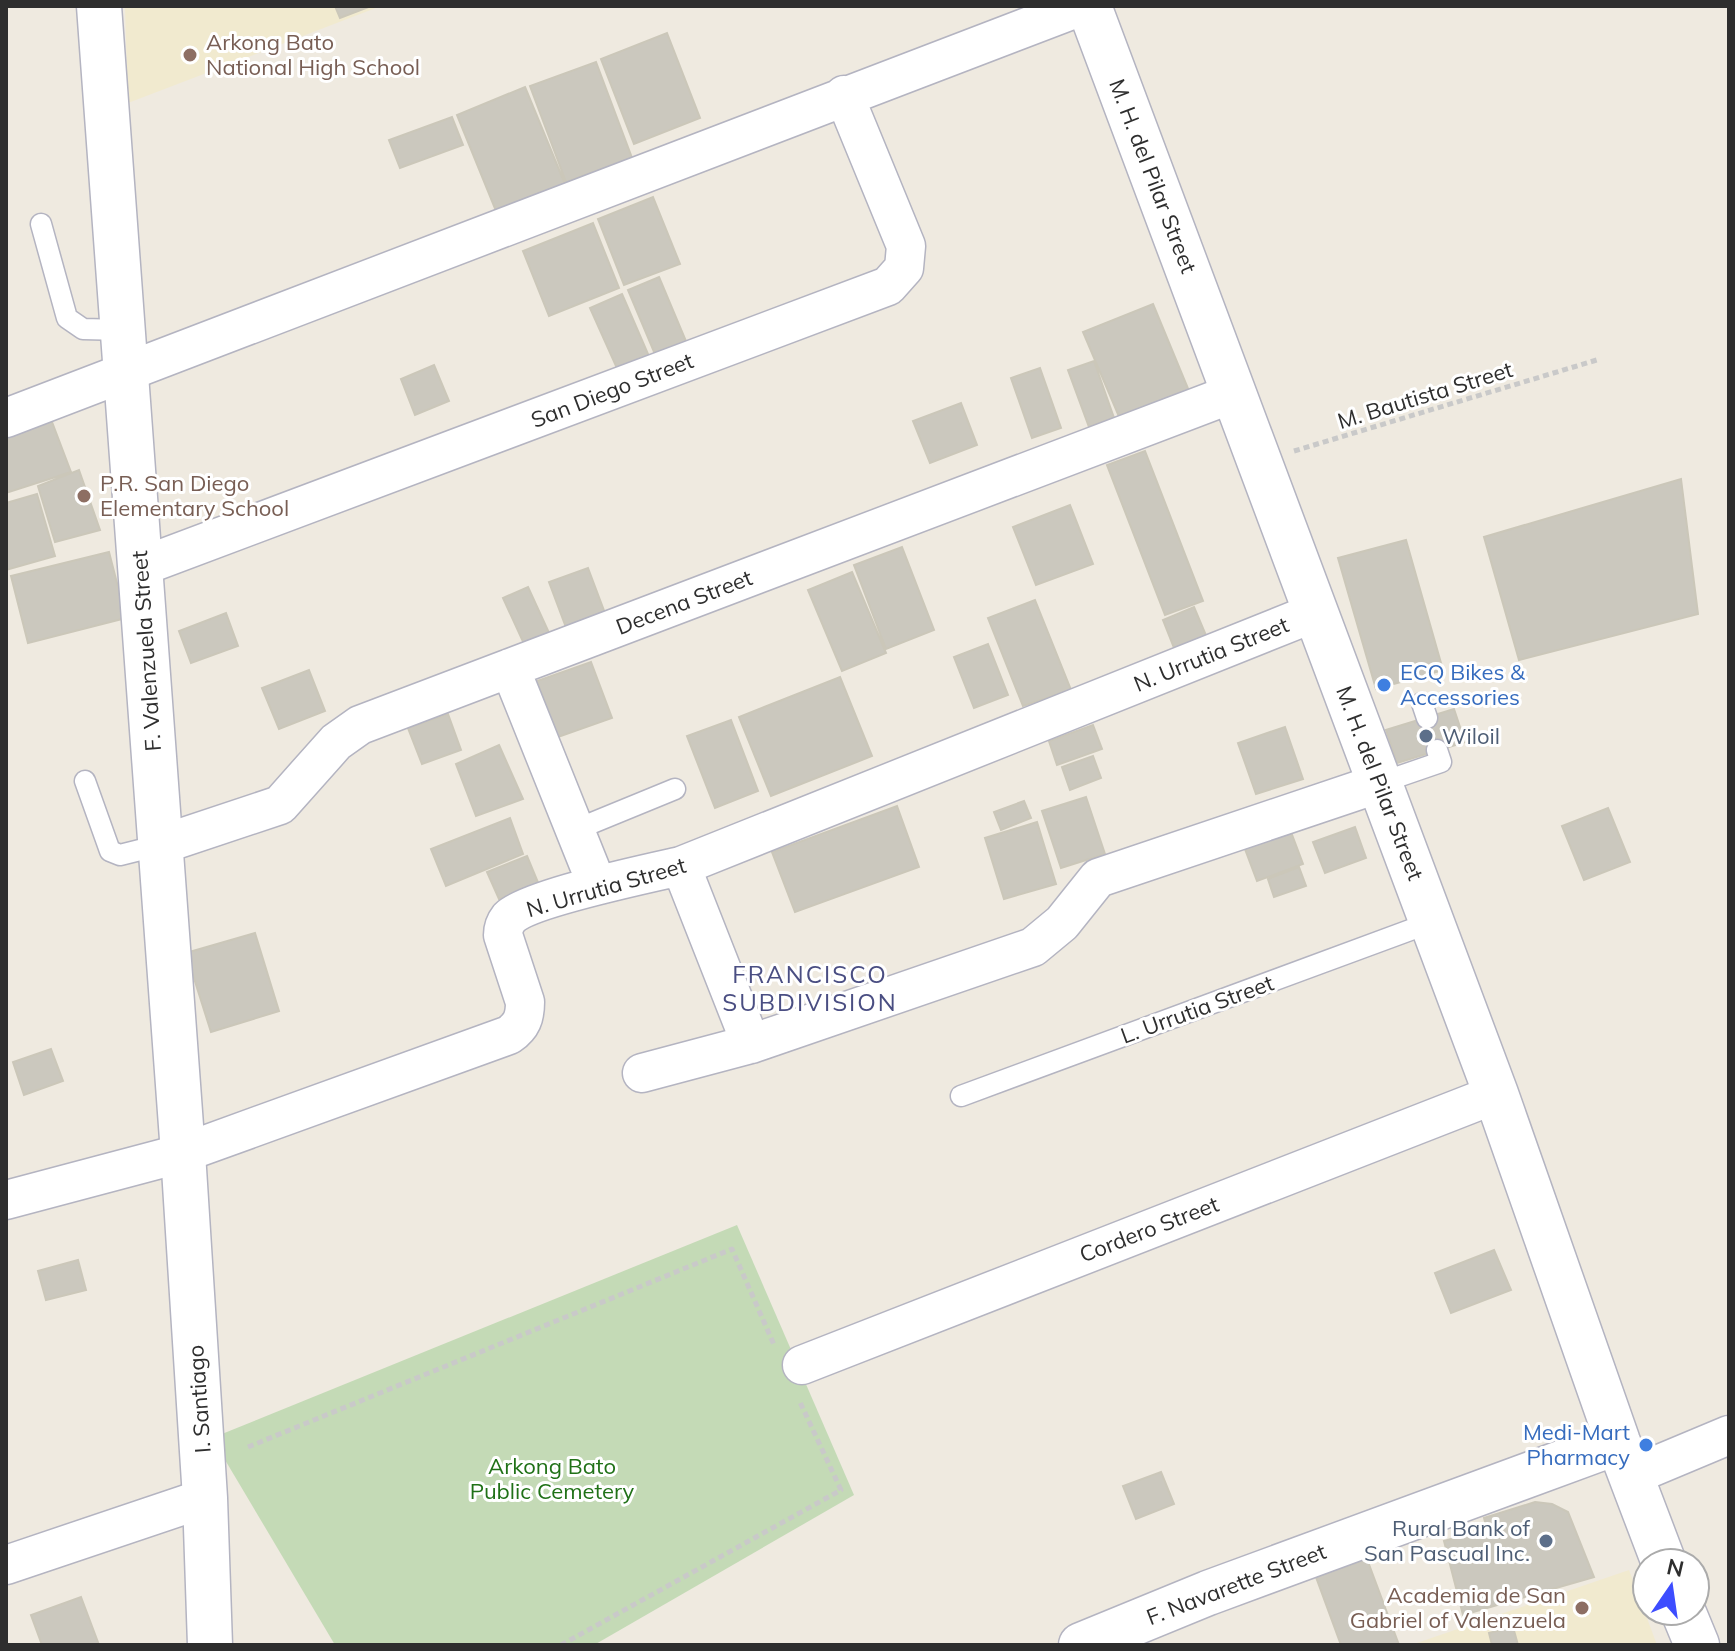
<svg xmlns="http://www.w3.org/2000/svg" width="1735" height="1651" font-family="Mulish,sans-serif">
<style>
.education{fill:#f1eacf}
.cemetery{fill:#c4dab6}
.building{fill:#cbc8be;stroke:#cbc7b9;stroke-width:2}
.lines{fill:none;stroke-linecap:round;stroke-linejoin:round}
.service-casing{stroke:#b4b4c1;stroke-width:23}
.minor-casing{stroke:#b4b4c1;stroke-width:41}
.tertiary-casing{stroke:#b4b4c1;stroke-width:47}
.secondary-casing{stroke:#b4b4c1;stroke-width:47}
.path{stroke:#c9c9c9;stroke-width:5;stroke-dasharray:6 4;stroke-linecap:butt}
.service{stroke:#fff;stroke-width:20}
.minor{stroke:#fff;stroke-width:38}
.tertiary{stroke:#fff;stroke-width:44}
.secondary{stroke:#fff;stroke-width:44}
.education-dot{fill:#8d6e63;stroke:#fff;stroke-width:3}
.shop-dot{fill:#3f7fe0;stroke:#fff;stroke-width:3}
.service-dot{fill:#5c6f8a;stroke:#fff;stroke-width:3}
.labels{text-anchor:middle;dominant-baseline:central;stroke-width:6;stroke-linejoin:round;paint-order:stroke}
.education-label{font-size:22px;fill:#785e54;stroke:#fff;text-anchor:start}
.street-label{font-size:22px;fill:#2e2e2e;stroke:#fff}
.shop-label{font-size:22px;fill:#366cbe;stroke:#fff;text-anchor:start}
.service-label{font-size:22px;fill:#4e5e75;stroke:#fff;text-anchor:start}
.park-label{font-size:22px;fill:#207117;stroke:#fff}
.neighbourhood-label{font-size:24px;letter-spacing:2px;fill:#4a4e82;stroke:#fff}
</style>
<rect width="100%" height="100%" fill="#efeae0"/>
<path class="education" d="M125,6h256l-253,97z
M1629,1570l28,75h-246z"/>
<path class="cemetery" d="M737,1225l117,270 -260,150h-259l-123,-207z"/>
<path class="building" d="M335,6h36l-31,12z
M667,33l33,85 -66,26 -33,-85z
M596,62l36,96 -66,24 -36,-96z
M525,87l40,97 -69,27 -39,-96z
M452,117l11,28 -63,23 -11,-28z
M653,197l27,67 -56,21 -26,-66z
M593,223l26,65 -70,28 -26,-65z
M659,277l29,69 -31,13 -29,-69z
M622,294l29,67 -31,14 -30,-67z
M1153,304l36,87 -69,28 -37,-87z
M1094,361l20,57 -25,9 -21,-57z
M434,365l15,36 -34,14 -14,-36z
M1040,368l21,60 -29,10 -21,-60z
M961,403l16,42 -47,18 -17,-42z
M49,414l22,58 -65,21v-63z
M1145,451l58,150 -38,14 -58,-150z
M79,470l21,60 -45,12 -17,-56z
M1681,479l17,135 -179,46 -35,-123z
M37,494l18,62 -49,14v-67z
M1070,505l23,59 -57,21 -23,-58z
M1406,540l37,130 -67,19 -38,-131z
M902,547l32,83 -48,19 -32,-84z
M109,552l17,66 -98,25 -17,-67z
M588,568l18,48 -39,14 -18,-48z
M852,572l34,81 -44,18 -34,-81z
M528,587l22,48 -25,11 -22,-48z
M1035,600l36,90 -48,16 -35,-88z
M1194,607l16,38 -32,13 -15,-38z
M226,613l12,33 -47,17 -12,-32z
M988,644l20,51 -34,13 -20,-51z
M591,662l21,56 -54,19 -21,-56z
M309,670l16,41 -46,18 -17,-41z
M840,677l32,79 -101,40 -32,-79z
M1454,709l11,33 -68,21 -11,-33z
M448,714l13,36 -39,14 -14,-36z
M731,720l27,71 -43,17 -28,-72z
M1093,725l9,24 -45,16 -8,-24z
M1285,727l18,52 -47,15 -18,-51z
M499,745l24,54 -47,17 -20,-52z
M1093,756l8,22 -31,12 -8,-23z
M1086,797l19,57 -44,14 -19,-57z
M1024,801l7,17 -30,12 -7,-18z
M897,806l22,61 -124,45 -23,-60z
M1608,808l22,54 -46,18 -22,-54z
M510,818l13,36 -77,32 -15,-37z
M1037,822l19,62 -52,15 -19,-61z
M1288,824l15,40 -46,17 -15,-40z
M1355,827l11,31 -41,15 -12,-31z
M527,856l12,29 -40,14 -12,-27z
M1299,867l7,19 -32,11 -6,-18z
M255,933l24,78 -68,21 -25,-79z
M51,1049l12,32 -39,14 -11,-33z
M1494,1250l17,40 -60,23 -16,-40z
M78,1260l8,30 -40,10 -8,-29z
M1161,1472l13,32 -38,15 -13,-33z
M1535,1502l17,2 16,8 26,65 -131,38 -19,-74 43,-12 -3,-11z
M1367,1559l32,86h-58l-25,-68z
M81,1597l18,48h-57l-11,-30z
M1513,1627l5,18h-26l-3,-12z"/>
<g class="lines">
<g class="service-casing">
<path id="service" d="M41,224l26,94 16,11 40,1
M1422,703l5,15
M85,781l25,70 10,4 40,-10
M1380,783l61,-21 -4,-12
M575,830l100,-41
M961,1096l471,-174"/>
</g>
<g class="minor-casing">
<path id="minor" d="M6,418l1076,-412
M140,567l748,-281 16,-18 2,-22 -62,-151
M510,668l87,217
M160,845l120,-40 56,-63 24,-17 874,-332
M681,866l70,178
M642,1073l109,-29 282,-97 29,-24 36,-45 282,-95
M6,1200l177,-47 326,-118c13,-9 16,-18 16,-33l-22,-67c0,-6 2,-12 6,-17 18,-19 141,-45 172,-52l635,-254
M802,1365l694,-271
M1631,1476l98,-41
M6,1565l199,-67"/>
</g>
<g class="tertiary-casing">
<path id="tertiary" d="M99,6l84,1147 22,345 5,147"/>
</g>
<g class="secondary-casing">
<path id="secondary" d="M1089,6l407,1088 122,348 46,121
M1683,1611l14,34
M1081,1645l127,-52 410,-151"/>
</g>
<path class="path" d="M1294,451l306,-92
M248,1447l484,-198 43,98
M561,1645l280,-155 -42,-90"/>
<use href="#service" class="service"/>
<use href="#minor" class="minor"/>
<use href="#tertiary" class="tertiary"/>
<use href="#secondary" class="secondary"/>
</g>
<g class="education-dot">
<circle cx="190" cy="55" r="8"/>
<circle cx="84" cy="496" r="8"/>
<circle cx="1582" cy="1608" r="8"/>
</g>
<g class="shop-dot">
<circle cx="1384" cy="685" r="8"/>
<circle cx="1646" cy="1445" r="8"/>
</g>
<g class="service-dot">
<circle cx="1426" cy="736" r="8"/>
<circle cx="1546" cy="1541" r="8"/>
</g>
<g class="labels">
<g class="education-label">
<text x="206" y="42">Arkong Bato<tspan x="206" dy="25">National High School</tspan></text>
<text x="100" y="483">P.R. San Diego<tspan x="100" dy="25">Elementary School</tspan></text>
<text x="1566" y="1595" text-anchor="end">Academia de San<tspan x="1566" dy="25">Gabriel of Valenzuela</tspan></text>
</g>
<g class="street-label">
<text transform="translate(1153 176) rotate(69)">M. H. del Pilar Street</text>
<text transform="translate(612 390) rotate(-21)">San Diego Street</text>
<text transform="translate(1425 395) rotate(-17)">M. Bautista Street</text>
<text transform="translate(684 602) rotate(-21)">Decena Street</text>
<text transform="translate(146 651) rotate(-94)">F. Valenzuela Street</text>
<text transform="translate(1211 654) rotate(-22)">N. Urrutia Street</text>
<text transform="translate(1380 783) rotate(69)">M. H. del Pilar Street</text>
<text transform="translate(606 887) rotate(-16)">N. Urrutia Street</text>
<text transform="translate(1197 1009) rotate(-20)">L. Urrutia Street</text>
<text transform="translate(1149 1229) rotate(-21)">Cordero Street</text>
<text transform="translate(199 1399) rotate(-94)">I. Santiago</text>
<text transform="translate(1236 1584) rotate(-21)">F. Navarette Street</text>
</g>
<g class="shop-label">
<text x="1400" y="672">ECQ Bikes &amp;<tspan x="1400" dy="25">Accessories</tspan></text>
<text x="1630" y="1432" text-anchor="end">Medi-Mart<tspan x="1630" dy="25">Pharmacy</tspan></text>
</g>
<g class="service-label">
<text x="1442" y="736">Wiloil</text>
<text x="1530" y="1528" text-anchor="end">Rural Bank of<tspan x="1530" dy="25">San Pascual Inc.</tspan></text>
</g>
<g class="park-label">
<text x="552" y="1466">Arkong Bato<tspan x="552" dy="25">Public Cemetery</tspan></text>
</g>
<g class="neighbourhood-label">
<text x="810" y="974">FRANCISCO<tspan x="810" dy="28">SUBDIVISION</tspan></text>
</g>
</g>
<rect width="1735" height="1651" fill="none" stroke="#2e2e2e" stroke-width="16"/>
<g transform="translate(1671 1587) rotate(13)"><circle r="38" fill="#ffffff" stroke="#ababab" stroke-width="2"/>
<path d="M0-6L14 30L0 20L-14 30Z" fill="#3d4dff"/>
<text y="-12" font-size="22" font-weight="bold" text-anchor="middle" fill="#2e2e2e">N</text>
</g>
</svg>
